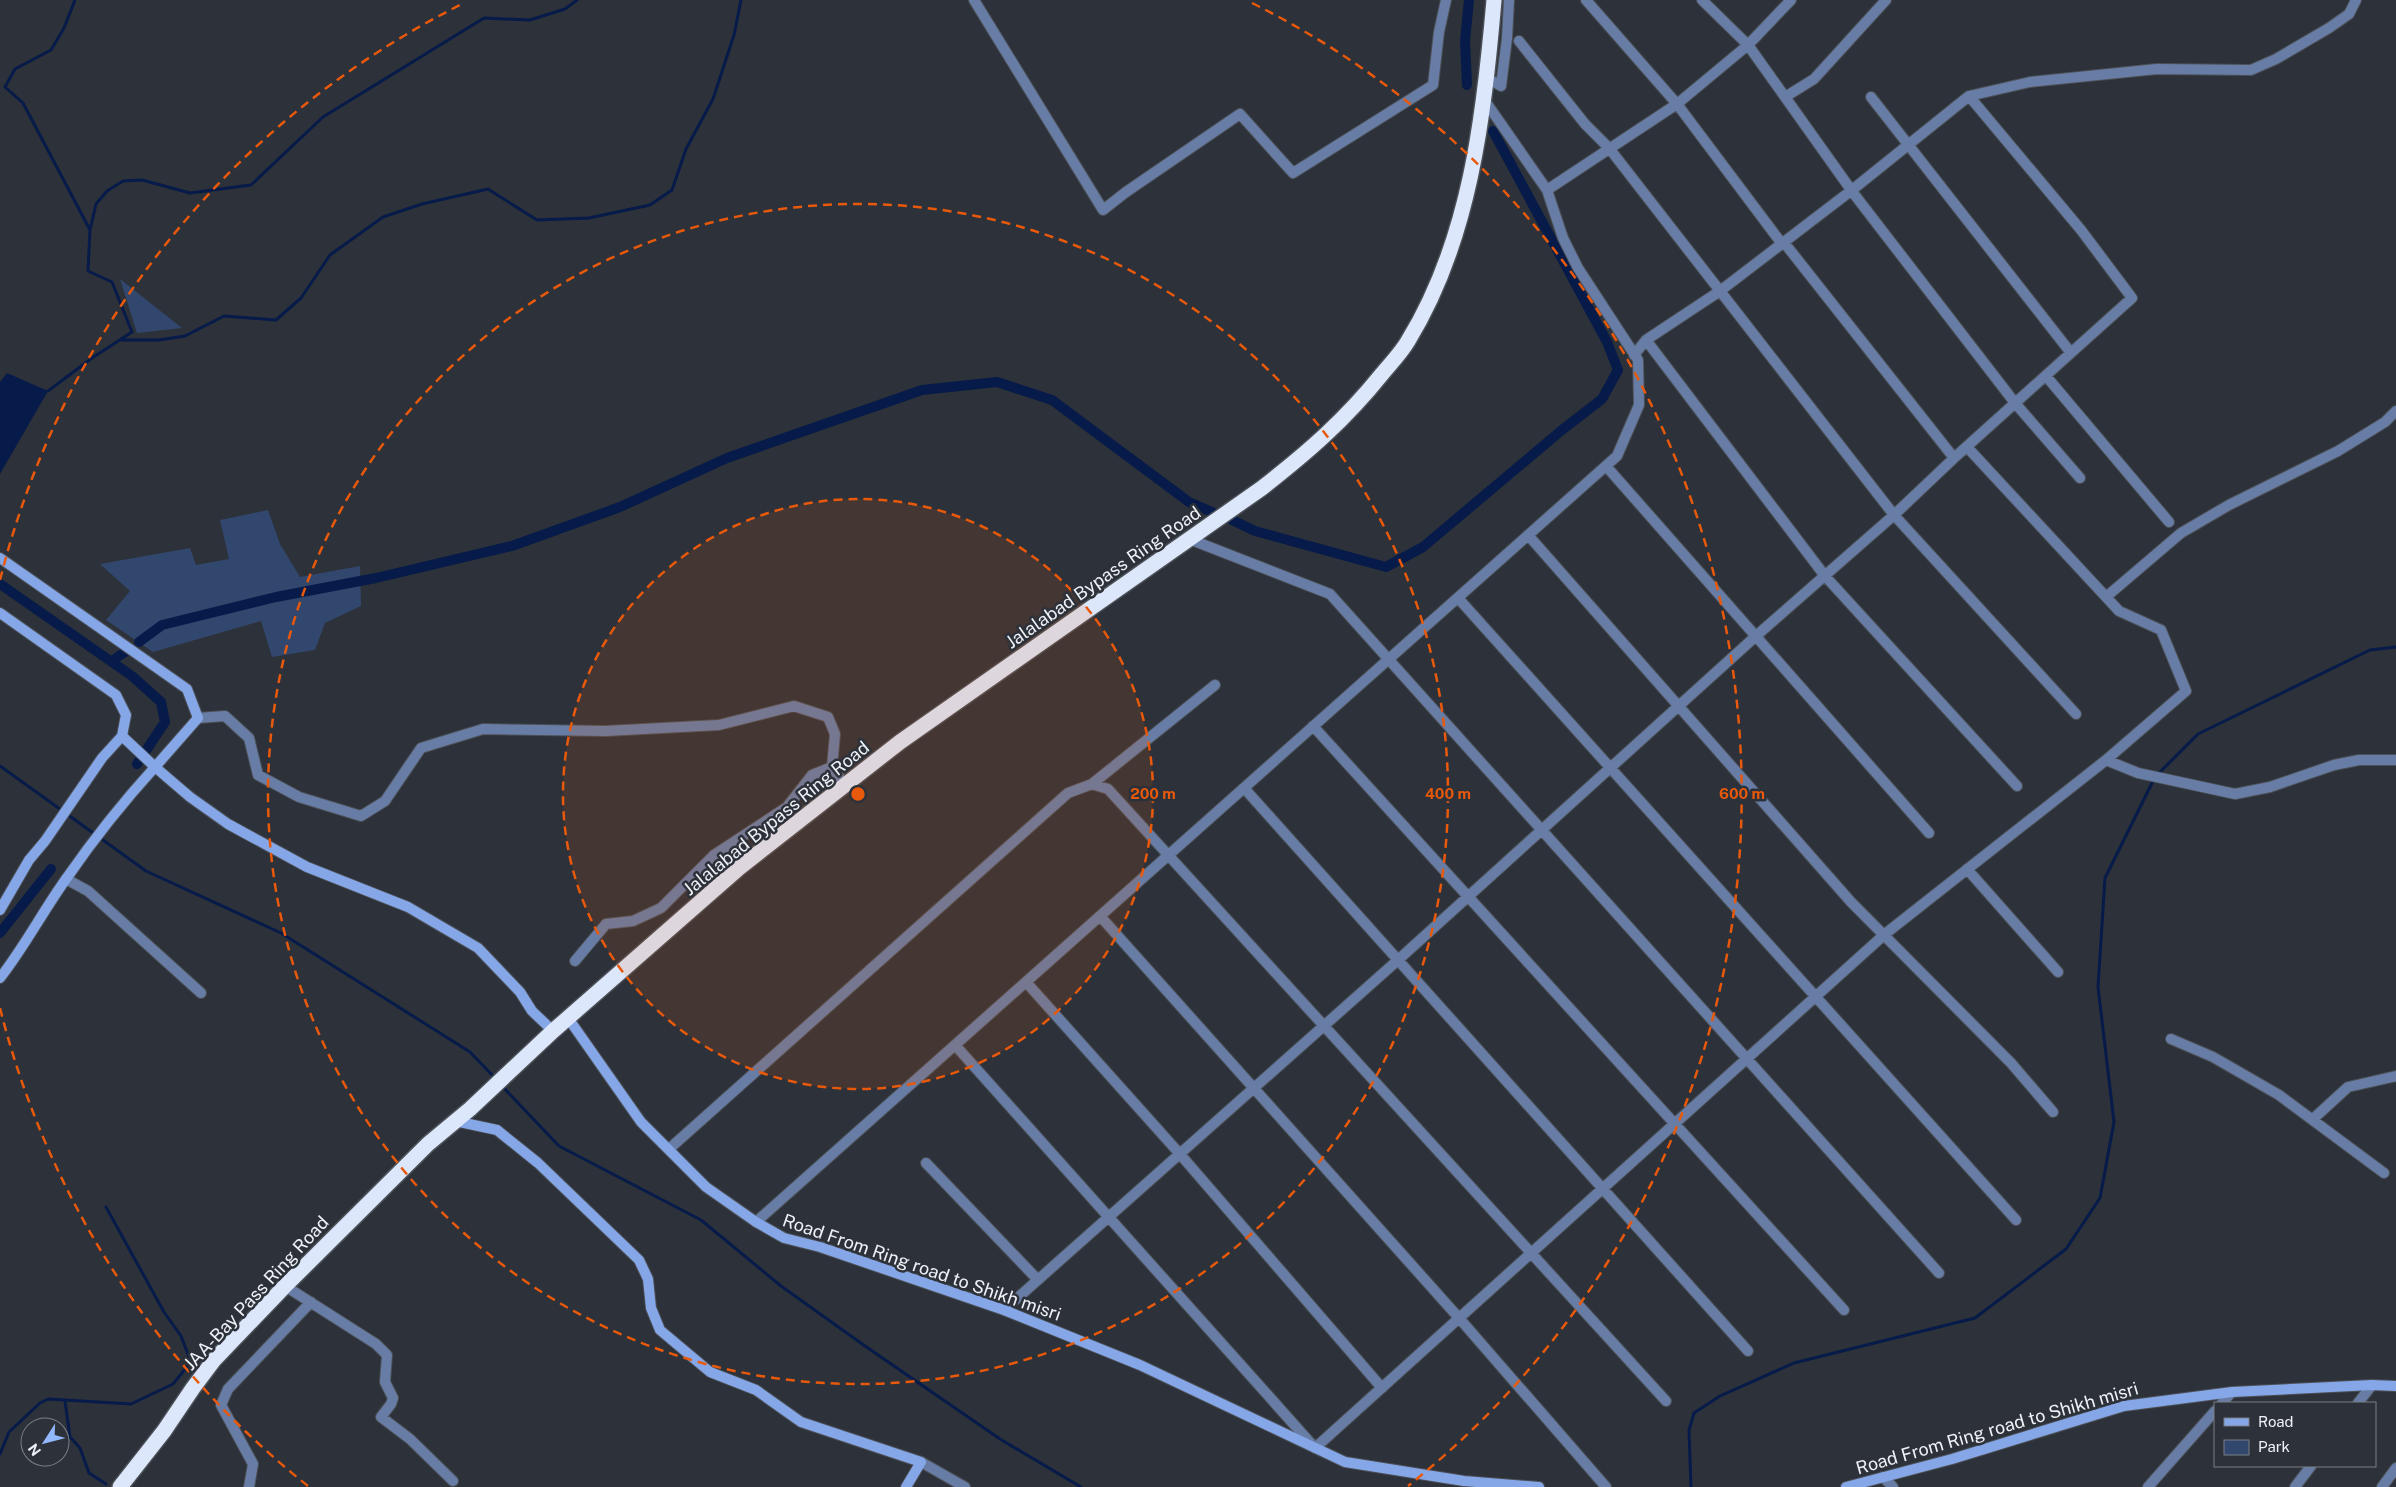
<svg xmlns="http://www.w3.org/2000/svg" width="2396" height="1487" font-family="'Public Sans',sans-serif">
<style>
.green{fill:#32476e}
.water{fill:#061b49}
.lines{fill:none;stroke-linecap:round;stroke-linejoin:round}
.stream{stroke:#061b49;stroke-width:3}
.canal{stroke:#061b49;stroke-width:10}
.street-casing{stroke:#4c5057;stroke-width:12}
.secondary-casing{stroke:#4c5057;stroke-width:12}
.highway-casing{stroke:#4c5057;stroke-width:18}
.street{stroke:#677da5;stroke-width:10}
.secondary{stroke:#85a7e8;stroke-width:10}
.highway{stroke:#dce7fb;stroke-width:15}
.ring{fill:none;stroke:#e8590c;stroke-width:2.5;stroke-dasharray:9 6}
.labels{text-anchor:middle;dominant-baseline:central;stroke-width:5;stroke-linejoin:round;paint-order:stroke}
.street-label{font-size:18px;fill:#eef1f6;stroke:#2d3139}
.centre{fill:#e8590c;stroke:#2d3139;stroke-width:2.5}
.ring-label{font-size:15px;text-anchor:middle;font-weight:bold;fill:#e8590c;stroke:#2d3139;stroke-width:5;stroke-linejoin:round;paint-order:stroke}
</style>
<rect width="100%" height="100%" fill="#2d3139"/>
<path class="green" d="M120,279l62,49 -45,5z
M268,510l12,34 20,33 60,-11 1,40 -36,17 -10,27 -43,7 -11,-36 -108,31 -47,-32 24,-29 -30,-27 90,-16 6,17 33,-6 -9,-39z"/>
<path class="water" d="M7,373l41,18 -48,83v-92z"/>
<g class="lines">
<path class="stream" d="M90,230l6,-26 11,-13 16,-10 19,-1 48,13 61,-8 72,-68 161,-99 46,2 35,-11 12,-9
M120,340h39l26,-4 39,-20 52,4 25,-22 29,-43 53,-38 39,-13 66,-15 49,31 52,-2 61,-13 22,-15 14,-41 27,-50 21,-64 7,-35
M48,391l44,-33 40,-26 -20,-50 -24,-11 2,-41 -67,-127 -18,-16 10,-18 36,-19 13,-22 11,-28
M0,766l146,105 135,62 189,119 25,26
M2158,774l40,-40 172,-84 26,-3
M501,1085l58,61 142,74 80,66 84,60 135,93 81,48
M65,1401l5,36 10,11 9,25 17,11
M0,1454l9,-22 31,-29 8,-4 83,5 42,-20 18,-22 -10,-26 -17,-24 -58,-105
M1691,1487l-2,-57 5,-17 26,-17 74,-33 181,-45 91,-69 34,-51 14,-76 -16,-135 7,-109 49,-99"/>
<path class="canal" d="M1467,85l-2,-44 4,-41
M1232,520l23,11 131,36 37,-20 139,-117 40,-31 16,-29 -11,-28 -114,-211
M0,584l132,92 29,26 4,20 -28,42
M139,642l23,-17 114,-28 100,-19 136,-32 108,-39 107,-49 195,-68 75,-8 55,18 137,102 23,10
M112,661l13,-9
M0,933l51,-64"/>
<g class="street-casing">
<path id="street" d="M974,0l129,210 23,-18 114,-78 53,59 140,-88 6,-53 7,-32
M1586,0l91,104 105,140 4,1 168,213
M1702,0l46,45 106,149 161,209 65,75
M1519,41l66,83 24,24 285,367 182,199
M1487,78l14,8 6,-48 2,-38
M1785,97l29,-18 72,-79
M1871,97l200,256
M1547,190l130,-86 71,-59 43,-45
M1646,340l179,236 192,210
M1634,355l12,-15 74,-49 132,-101 117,-94 61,-14 127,-13 94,1 25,-11 53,-31 20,-14 7,-14
M2046,376l123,146
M1967,447l152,164 42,19 25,61 -80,69
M1606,466l323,367
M1528,535l323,367 160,161 42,49
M1189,539l141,55 609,679
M2106,597l75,-64 48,-28 109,-54 47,-29 11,-11
M1458,598l558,622
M198,718l27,-2 24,22 9,37 41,22 62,19 24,-15 36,-53 62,-19 122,2 114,-6 75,-19 34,11 7,17 -3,33 12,17
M1313,726l531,584
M1092,784l123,-99
M1244,788l504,563
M1967,869l91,103
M66,879l22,12 113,102
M1100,916l359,402 147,169
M575,961l31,-37 27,-3 28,-13 53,-53 73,-48 25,-32 20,-8
M1026,982l153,171 203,235
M2171,1039l42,18 66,38 105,78
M955,1045l360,403 570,-514 221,-174 32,13 97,21 35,-7 64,-22 25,-5h37
M2313,1119l35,-32 48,-11
M669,1149l399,-356 24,-9 16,5 558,612
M926,1163l112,117
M756,1222l861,-766 22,-51 -1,-45 -60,-92 -15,-30 -16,-48 -64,-92
M285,1286l91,58 11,11 -2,27 8,16 -2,6 -10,13 29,22 43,42
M1004,1310l394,-350 358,-324 138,-121 60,-57 178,-160 -51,-68 -112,-134
M2222,1403l10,-11
M2358,1403l14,-18
M921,1462l44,25
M1883,1477l10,10
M249,1487l4,-23 -32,-59 7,-16 83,-87
M2148,1487l67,-76
M2295,1487l16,-21
M2382,1487l14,-19"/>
</g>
<g class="secondary-casing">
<path id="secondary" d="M0,558l187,131 11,29 -43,49 35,30 38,27 79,43 101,40 70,41 42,44 12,19 21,20
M0,613l116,82 10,20 -4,21 -20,22 -57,83 -16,19 -29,50
M0,978c25,-32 43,-67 66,-99 27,-39 57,-77 89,-112l-33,-31
M568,1018l73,104 65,65 50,35 28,16 36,9 184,63 136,55 205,97 119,19 75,6
M455,1121l42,9 41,33 101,97 9,19 3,29 9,22 50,42 46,18 45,32 120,40 -15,25
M1846,1487l106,-28 172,-53 108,-14 140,-7 24,1"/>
</g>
<g class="highway-casing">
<path id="highway" d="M120,1487l44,-56 29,-43 21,-28 71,-74 143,-142 42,-35 83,-78 186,-163 161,-126 362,-254c46,-36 83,-68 120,-114 9,-11 19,-21 26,-33 62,-101 76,-225 86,-341"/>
</g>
<use href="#street" class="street"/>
<use href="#secondary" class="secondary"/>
<use href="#highway" class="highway"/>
</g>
<circle cx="858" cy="794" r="295" fill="#e8590c" fill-opacity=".12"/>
<g class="ring">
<circle cx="858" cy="794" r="295"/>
<circle cx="858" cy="794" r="590"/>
<path d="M308 1486A884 884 0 0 1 0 1008M0 580A884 884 0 0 1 464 3M1252 3A884 884 0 0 1 1408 1486"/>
</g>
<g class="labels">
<g class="street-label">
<text transform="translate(1103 577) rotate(-35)">Jalalabad Bypass Ring Road</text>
<text transform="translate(776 818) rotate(-39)">Jalalabad Bypass Ring Road</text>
<text transform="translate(922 1267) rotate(19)">Road From Ring road to Shikh misri</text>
<text transform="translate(256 1293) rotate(-47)">JAA-Bay Pass Ring Road</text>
<text transform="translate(1997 1428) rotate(-16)">Road From Ring road to Shikh misri</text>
</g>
</g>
<circle cx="858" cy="794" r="8" class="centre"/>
<g class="ring-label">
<text x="1153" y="799">200 m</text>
<text x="1448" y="799">400 m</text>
<text x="1742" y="799">600 m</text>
</g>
<rect x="2214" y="1402" width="162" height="65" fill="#2d3139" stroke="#7a7e85"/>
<rect x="2224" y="1418" width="25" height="8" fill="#85a7e8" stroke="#7a7e85"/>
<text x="2258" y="1427" font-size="15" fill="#eef1f6">Road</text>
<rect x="2224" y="1440" width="25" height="15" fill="#32476e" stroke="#7a7e85"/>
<text x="2258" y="1452" font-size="15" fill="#eef1f6">Park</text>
<g transform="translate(45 1442) rotate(234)"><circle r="24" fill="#2d3139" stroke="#7a7e85"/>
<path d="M0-4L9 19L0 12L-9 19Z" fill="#92b7fd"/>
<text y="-8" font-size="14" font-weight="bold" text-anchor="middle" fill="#eef1f6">N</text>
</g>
</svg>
